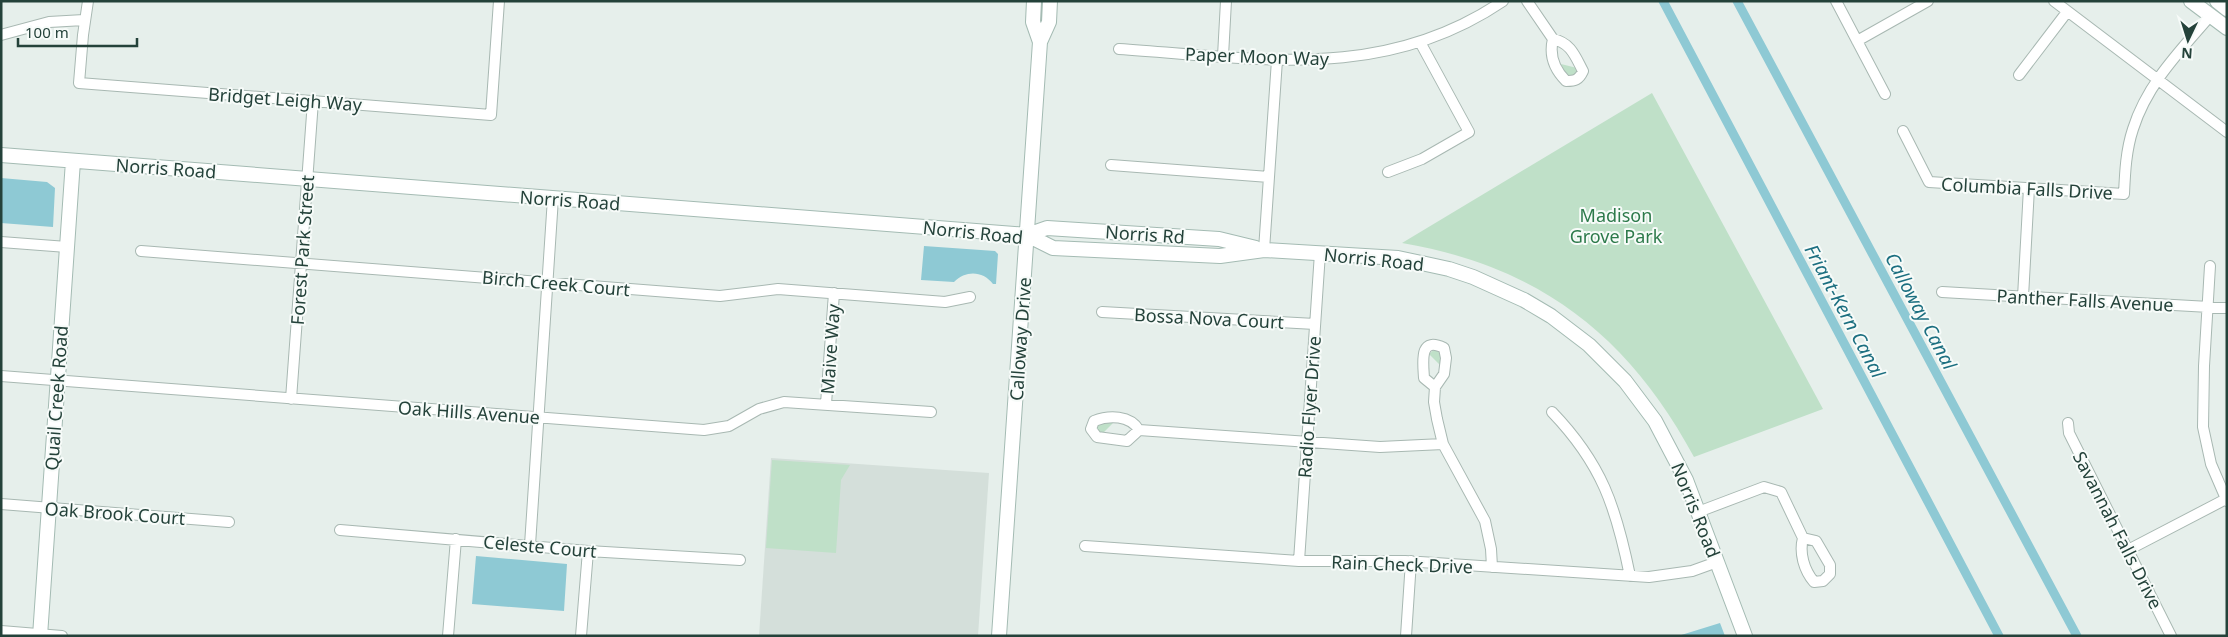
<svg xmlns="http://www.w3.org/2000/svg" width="2228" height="637" font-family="'Noto Sans',sans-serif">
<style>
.built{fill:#d4dfda}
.green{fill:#bfe0c8}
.water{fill:#8ec9d4}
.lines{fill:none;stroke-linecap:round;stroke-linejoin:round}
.canal{stroke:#8ec9d4;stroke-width:9}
.street-casing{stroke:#a8b8b2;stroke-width:12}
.secondary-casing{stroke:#a4bbb3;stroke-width:16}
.street{stroke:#fff;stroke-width:10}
.secondary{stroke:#fff;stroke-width:14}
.labels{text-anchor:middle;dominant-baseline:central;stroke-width:4;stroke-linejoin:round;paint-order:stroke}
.street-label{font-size:18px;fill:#24423a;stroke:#f7fbf9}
.park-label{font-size:18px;fill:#2d7a4b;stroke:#f7fbf9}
.water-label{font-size:19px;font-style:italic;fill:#1c6f80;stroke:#f7fbf9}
</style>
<rect width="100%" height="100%" fill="#e6efeb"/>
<path class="built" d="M771,458l218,15 -11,163h-219z"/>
<path class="green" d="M1561,64l16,4 1,3 -4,6h-7z
M1652,93l171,316 -129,48c-65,-121 -155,-191 -292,-214z
M1435,349l6,5v12l-12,-12z
M1102,421l12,1 -12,12 -5,-5v-4z
M772,460l78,5 -9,15 -5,73 -70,-5z"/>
<path class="water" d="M1,178l46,4 8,6 -2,39 -52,-4z
M924,246l71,5 3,3 -2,30h-3c-10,-13 -27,-14 -39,-2l-33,-2z
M476,556l91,8 -3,47 -92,-7z
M1720,623l5,13h-47z"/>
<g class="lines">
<path class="canal" d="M1663,1l336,635
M1737,1l340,635"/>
<g class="street-casing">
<path id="street" d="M88,1l-5,34 -4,48 412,32 8,-114
M1527,1l26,38c-4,16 1,30 13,42 9,0 13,-1 17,-10 -8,-15 -12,-28 -30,-32
M1836,1l49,93
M2054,1l173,131
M1,35l48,-13 35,-2
M1857,41l71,-40
M1119,49c137,9 263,34 384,-48
M1223,56l3,-55
M2019,75l48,-63
M1903,131l26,51 195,12c1,-22 2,-44 9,-65 14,-45 47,-78 77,-113
M1111,165l158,12
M1388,172l34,-13 47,-27 -49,-90
M1,242l66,5
M1264,250l13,-190
M141,251l579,45 58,-7 167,13 25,-5
M2210,266l-6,100 -1,61 8,37 16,37
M1942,292l285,16
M2023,297l6,-109
M1102,312l213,12
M1,376l703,54 25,-4 30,-17 25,-7 147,10
M1435,387l-11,-9c-1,-17 -5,-42 20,-30l2,10 -2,16 -9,13 -1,15 3,17 6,25 42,77 6,28 1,18
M291,399l22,-298
M826,404l8,-111
M1552,412c50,52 64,95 78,164
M2068,423l1,10 102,203
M1139,430l-12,11 -30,-4 -6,-8 3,-8c15,-6 36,-6 45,9l241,17 63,-3
M1,504l228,18
M1698,512l66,-25 17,5 22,46c-4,15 1,32 11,44l9,-1 7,-7v-9l-14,-24 -13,-3
M340,530l248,21 152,9
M530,545l23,-347
M1085,546l214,15h106l244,16 43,-6 25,-9
M2128,550l98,-51
M1299,561l21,-308
M1,631l61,5
M448,636l8,-97
M581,636l7,-85
M1406,636l5,-75"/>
</g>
<g class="secondary-casing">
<path id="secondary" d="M1034,1l-1,21 7,20
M2191,1l36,27
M2217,1l10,8
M1,155l1026,80 26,13 167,8 44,-6 134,8 51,11 24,8 51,23 27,16 38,29 36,36 30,40 31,59 59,156
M1027,235l20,-7 172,11 37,9
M40,636l33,-475
M999,636l41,-594 9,-20 1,-21"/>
</g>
<use href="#street" class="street"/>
<use href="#secondary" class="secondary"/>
</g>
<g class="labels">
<g class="street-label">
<text transform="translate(1257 56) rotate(2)">Paper Moon Way</text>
<text transform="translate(285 99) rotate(4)">Bridget Leigh Way</text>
<text transform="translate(166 168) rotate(4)">Norris Road</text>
<text transform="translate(2027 188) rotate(3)">Columbia Falls Drive</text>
<text transform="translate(570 200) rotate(4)">Norris Road</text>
<text transform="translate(973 232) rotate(6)">Norris Road</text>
<text transform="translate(1145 234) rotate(4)">Norris Rd</text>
<text transform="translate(302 250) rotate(-86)">Forest Park Street</text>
<text transform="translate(1374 259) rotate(6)">Norris Road</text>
<text transform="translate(556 283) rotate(5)">Birch Creek Court</text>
<text transform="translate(2085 300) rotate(3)">Panther Falls Avenue</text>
<text transform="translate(1209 318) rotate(3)">Bossa Nova Court</text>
<text transform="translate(1020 339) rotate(-86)">Calloway Drive</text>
<text transform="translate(830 349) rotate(-86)">Maive Way</text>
<text transform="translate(56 398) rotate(-86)">Quail Creek Road</text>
<text transform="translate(1309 407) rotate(-86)">Radio Flyer Drive</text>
<text transform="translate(469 412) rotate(4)">Oak Hills Avenue</text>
<text transform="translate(1696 510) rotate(68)">Norris Road</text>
<text transform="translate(115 513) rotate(4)">Oak Brook Court</text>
<text transform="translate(2118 530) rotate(63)">Savannah Falls Drive</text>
<text transform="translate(540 546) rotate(5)">Celeste Court</text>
<text transform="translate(1402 564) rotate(2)">Rain Check Drive</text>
</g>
<g class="park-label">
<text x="1616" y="215">Madison<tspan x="1616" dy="21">Grove Park</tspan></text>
</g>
<g class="water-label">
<text transform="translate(1845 311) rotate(62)">Friant-Kern Canal</text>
<text transform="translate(1921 311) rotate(62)">Calloway Canal</text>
</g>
</g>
<rect width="2228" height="637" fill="none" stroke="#24423a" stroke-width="5"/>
<g transform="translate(2188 40) rotate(184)" stroke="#f7fbf9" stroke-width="4" paint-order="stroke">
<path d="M0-4L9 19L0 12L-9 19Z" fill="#24423a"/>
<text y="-8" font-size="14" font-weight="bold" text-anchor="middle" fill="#24423a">N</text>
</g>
<path d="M18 38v8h119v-8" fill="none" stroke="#24423a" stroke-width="2.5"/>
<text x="25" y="38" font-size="15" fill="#24423a" stroke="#f7fbf9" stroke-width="4" paint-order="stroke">100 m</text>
</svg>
